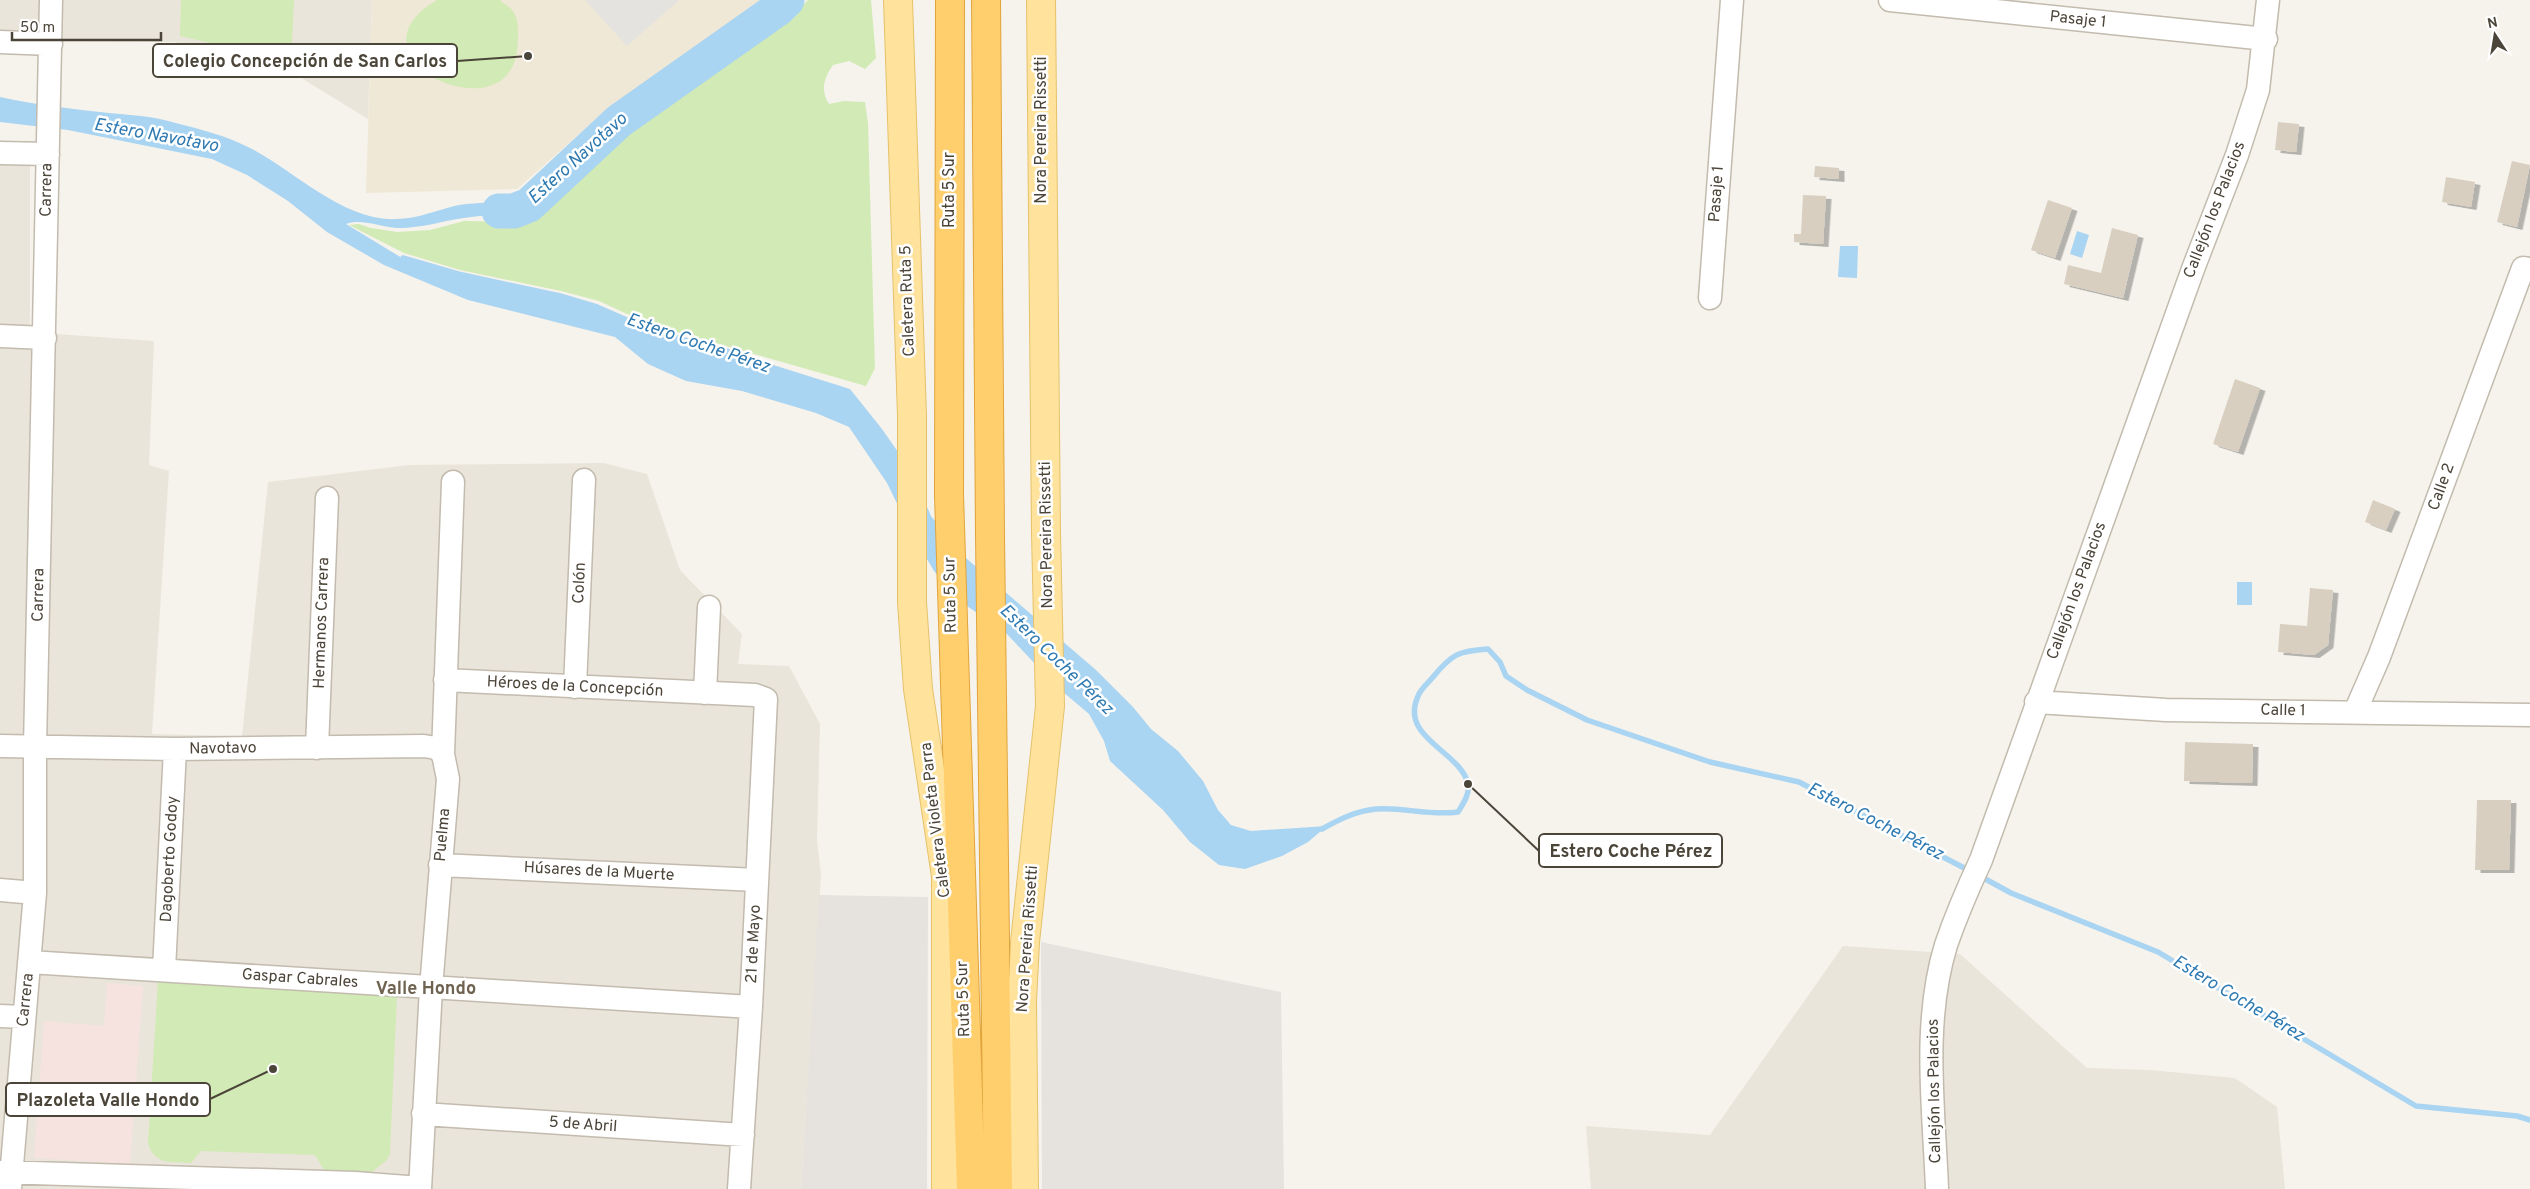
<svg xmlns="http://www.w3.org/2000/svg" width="2530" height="1189" font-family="Overpass,sans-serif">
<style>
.residential{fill:#eae5da}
.industrial{fill:#e6e2dd}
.education{fill:#efe8d6}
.medical{fill:#f6e3e0}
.green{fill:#d2eab5}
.parking{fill:#e5e3e0}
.water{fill:#a9d4f2}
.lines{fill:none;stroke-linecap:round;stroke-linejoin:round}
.stream{stroke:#a9d4f2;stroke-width:5.5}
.river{stroke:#a9d4f2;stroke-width:35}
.building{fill:#d8cfc1;filter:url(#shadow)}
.minor-casing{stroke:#c2bbae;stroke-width:25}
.major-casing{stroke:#e6c16a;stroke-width:30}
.highway-casing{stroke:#e0a43c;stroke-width:30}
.minor{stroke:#fff;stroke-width:22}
.major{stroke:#ffe39c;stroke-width:28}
.highway{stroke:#ffcf6e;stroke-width:28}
.labels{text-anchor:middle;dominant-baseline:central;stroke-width:5;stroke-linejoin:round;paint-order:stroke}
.street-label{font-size:16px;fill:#4b4439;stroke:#fff}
.water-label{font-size:18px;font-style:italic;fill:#2e7ab2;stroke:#fff}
.neighbourhood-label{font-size:18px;font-weight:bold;fill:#6e6250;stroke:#fff}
.leader{fill:none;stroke:#4b4439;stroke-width:2}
.callout-dot{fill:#4b4439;stroke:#fff;stroke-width:2}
.callout{fill:#fff;stroke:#4b4439;stroke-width:2}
.callout-label{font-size:18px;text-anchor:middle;font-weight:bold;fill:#4b4439}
</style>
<defs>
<filter id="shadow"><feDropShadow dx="5.5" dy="3" stdDeviation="0" flood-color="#0004"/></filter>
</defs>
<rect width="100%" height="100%" fill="#f6f3ec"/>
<path class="residential" d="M0,0h372l-4,119 -88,-54 -106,-23 -174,-2z
M0,163l30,1v168l124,9 -5,124 20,6 -17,263 90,2 26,-254 141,-17 195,-2 43,11 33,96 62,64 -4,30 51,2 31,58 -3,116 4,34 -20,315h-801z
M1843,946l117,8 127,114 63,2 85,8 42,29 8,82h-694l-5,-63 124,9z"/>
<path class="industrial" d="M819,895l109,2 -1,292h-126z
M1041,942l240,50 3,197h-242z"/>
<path class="education" d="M372,0h396l-164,112 -87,77 -151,4z"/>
<path class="medical" d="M107,983l36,3 -13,178 -96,-6 10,-137 60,5z"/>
<path class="green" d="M181,0h113l-3,65 -12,-6 -99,-23z
M437,0h63c4,4 12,8 14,13 6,9 4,28 3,38 -11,85 -178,6 -80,-51z
M808,0h63l5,58 -11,11 -16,-8 -16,4c-9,13 -13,25 -4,39l15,-3 21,1 3,21 7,245 -9,18 -217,-62 -50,-23 -38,-10 -101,-21 -56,-17 -55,-28 10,-1 12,4 26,4 33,-2 34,-9 59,1 20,-11 89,-82 157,-110z
M158,980l239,15 -7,158 -3,7 -15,12 -48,-2 -9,-15 -114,-4 -10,12c-20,-1 -37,2 -43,-20z"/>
<path class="parking" d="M585,0h94l-52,46z"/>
<path class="water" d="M0,97c35,8 73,12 109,16 22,2 42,3 63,9 27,7 56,14 80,27 42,22 93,73 144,70 22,0 43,-10 63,-14 30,-5 51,3 75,-19l7,8 -6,12c-29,13 -42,7 -71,12 -22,3 -42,10 -65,10 -17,0 -37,-10 -53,-4l56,34 56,16 102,22 37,11 57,25 81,21 115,36 32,40 30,43 19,44 36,43 129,111 37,37 18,22 27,22 25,30 15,29 13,15 20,6 76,-5 -19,16 -26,14 -37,13 -26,-4 -29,-23 -27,-32 -53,-49 -6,-20 -15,-27 -33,-28 -51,-54 -38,-26 -33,-35 -23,-39 -24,-49 -38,-56 -33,-14 -74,-22 -56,-10 -38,-17 -33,-27 -147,-37 -84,-35 -57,-33 -39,-31 -41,-26 -35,-16 -144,-29 -68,-8z
M2077,231l12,4 -7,23 -12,-4z
M1840,246h18l-1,32 -19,-1z
M2237,582h15v23h-15z"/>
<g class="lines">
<path class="stream" d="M403,258l55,16 102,22 37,11 57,25 83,22
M1322,829c18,-10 34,-18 54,-20 28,-2 53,7 82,3 5,-8 12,-18 10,-28 -8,-34 -71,-46 -49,-90 3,-6 10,-12 14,-17 19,-23 25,-26 55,-28l12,13 6,14 21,14 60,30 123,42 89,20 171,89
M1978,875l33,18 147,59 258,154 101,10 13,4"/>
<path class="river" d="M499,211h15l15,-6 90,-84 160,-113 8,-8"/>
</g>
<path class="building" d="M2278,122l21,2 -3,28 -21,-2z
M2512,161l18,4 -13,62 -20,-5z
M1815,166l24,2v11l-25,-2z
M2446,177l29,5 -4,25 -29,-5z
M1803,195l23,1 -3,48 -29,-2v-8h7z
M2048,200l24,8 -17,50 -24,-8z
M2112,228l26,7 -15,63 -59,-14 4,-19 33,8z
M2235,379l25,9 -22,64 -25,-8z
M2373,500l22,9 -9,21 -21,-8z
M2310,588l23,2 -5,55 -14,10 -36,-3 2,-28 27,2z
M2185,742l68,2 -1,39 -68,-2z
M2477,800h34l-2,70h-34z"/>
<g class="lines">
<g class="minor-casing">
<path id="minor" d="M1890,0l376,39
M0,42l51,2
M0,153l48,1
M1710,298l22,-298
M0,336l45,2
M445,680l310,15 11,4 -15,308 -12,182
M575,687l9,-207
M705,693l4,-86
M2036,702l130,8 364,5
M2355,712l24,-55 144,-389 7,1
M0,746l175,3 249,-3 12,2 7,6
M317,748l10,-250
M440,865l317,15
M0,890l35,3
M29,962l722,45
M164,970l11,-221
M0,1016l23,1
M423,1114l320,21
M0,1172l355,11 65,5
M10,1189l25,-296v-146l16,-747
M420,1189l11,-201 17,-209 -5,-25 10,-272
M1937,1189c-3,-80 -15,-166 9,-244 10,-29 22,-57 35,-85l212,-591 44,-114 21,-65 10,-90"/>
</g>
<g class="major-casing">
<path id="major" d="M898,0l14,416v186l6,87 28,187v313
M1024,1189l-2,-188 3,-59 25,-236 -4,-173 -5,-533"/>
</g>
<g class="highway-casing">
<path id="highway" d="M950,0l-1,495 22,694
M986,0l4,535 8,654"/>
</g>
<use href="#minor" class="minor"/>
<use href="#major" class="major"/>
<use href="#highway" class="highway"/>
</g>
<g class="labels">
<g class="street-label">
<text transform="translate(2078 20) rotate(6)">Pasaje 1</text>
<text transform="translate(1042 130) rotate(-90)">Nora Pereira Rissetti</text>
<text transform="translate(47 190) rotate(-89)">Carrera</text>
<text transform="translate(950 190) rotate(-90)">Ruta 5 Sur</text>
<text transform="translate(1717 194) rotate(-86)">Pasaje 1</text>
<text transform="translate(2215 210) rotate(-69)">Callejón los Palacios</text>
<text transform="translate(908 301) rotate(-92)">Caletera Ruta 5</text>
<text transform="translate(2442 487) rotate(-70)">Calle 2</text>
<text transform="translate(1047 535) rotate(-91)">Nora Pereira Rissetti</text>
<text transform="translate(580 583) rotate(-87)">Colón</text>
<text transform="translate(2077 591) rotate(-70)">Callejón los Palacios</text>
<text transform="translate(39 595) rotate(-89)">Carrera</text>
<text transform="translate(951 595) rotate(-91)">Ruta 5 Sur</text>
<text transform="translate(322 623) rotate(-88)">Hermanos Carrera</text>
<text transform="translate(575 687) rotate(3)">Héroes de la Concepción</text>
<text transform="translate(2283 711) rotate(1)">Calle 1</text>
<text transform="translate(223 749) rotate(-1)">Navotavo</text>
<text transform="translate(936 820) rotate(-97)">Caletera Violeta Parra</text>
<text transform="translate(443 835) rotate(-85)">Puelma</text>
<text transform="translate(170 859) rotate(-87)">Dagoberto Godoy</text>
<text transform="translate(599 872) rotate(3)">Húsares de la Muerte</text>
<text transform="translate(1028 939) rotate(-86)">Nora Pereira Rissetti</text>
<text transform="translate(754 944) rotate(-87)">21 de Mayo</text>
<text transform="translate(300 979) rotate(4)">Gaspar Cabrales</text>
<text transform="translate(964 999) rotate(-92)">Ruta 5 Sur</text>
<text transform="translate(26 1000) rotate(-84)">Carrera</text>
<text transform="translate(1935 1091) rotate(-91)">Callejón los Palacios</text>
<text transform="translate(583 1125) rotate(4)">5 de Abril</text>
</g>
<g class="water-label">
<text transform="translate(156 136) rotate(10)">Estero Navotavo</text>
<text transform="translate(578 159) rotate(-42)">Estero Navotavo</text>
<text transform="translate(698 344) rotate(19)">Estero Coche Pérez</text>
<text transform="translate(1056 660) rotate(44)">Estero Coche Pérez</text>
<text transform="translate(1875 822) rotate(27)">Estero Coche Pérez</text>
<text transform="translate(2238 999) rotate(31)">Estero Coche Pérez</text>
</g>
<g class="neighbourhood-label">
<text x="426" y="989">Valle Hondo</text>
</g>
</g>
<path class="leader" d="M528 56L457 61M1468 784L1539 851M273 1069L210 1099"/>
<g class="callout-dot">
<circle cx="528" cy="56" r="5"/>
<circle cx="1468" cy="784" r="5"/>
<circle cx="273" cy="1069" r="5"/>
</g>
<g class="callout">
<rect x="153" y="44" width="304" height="33" rx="5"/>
<rect x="1539" y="834" width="183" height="33" rx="5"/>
<rect x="6" y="1083" width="204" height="33" rx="5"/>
</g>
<g class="callout-label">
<text x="305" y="67">Colegio Concepción de San Carlos</text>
<text x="1631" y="857">Estero Coche Pérez</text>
<text x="108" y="1106">Plazoleta Valle Hondo</text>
</g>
<g transform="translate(2495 35) rotate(348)" stroke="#ffffff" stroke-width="4" paint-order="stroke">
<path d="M0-4L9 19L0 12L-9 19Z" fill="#4b4439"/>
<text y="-8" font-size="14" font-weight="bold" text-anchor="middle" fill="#4b4439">N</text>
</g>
<path d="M12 32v8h149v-8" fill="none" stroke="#4b4439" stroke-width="2.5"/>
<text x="20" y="32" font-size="15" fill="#4b4439" stroke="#ffffff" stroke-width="4" paint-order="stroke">50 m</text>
</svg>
